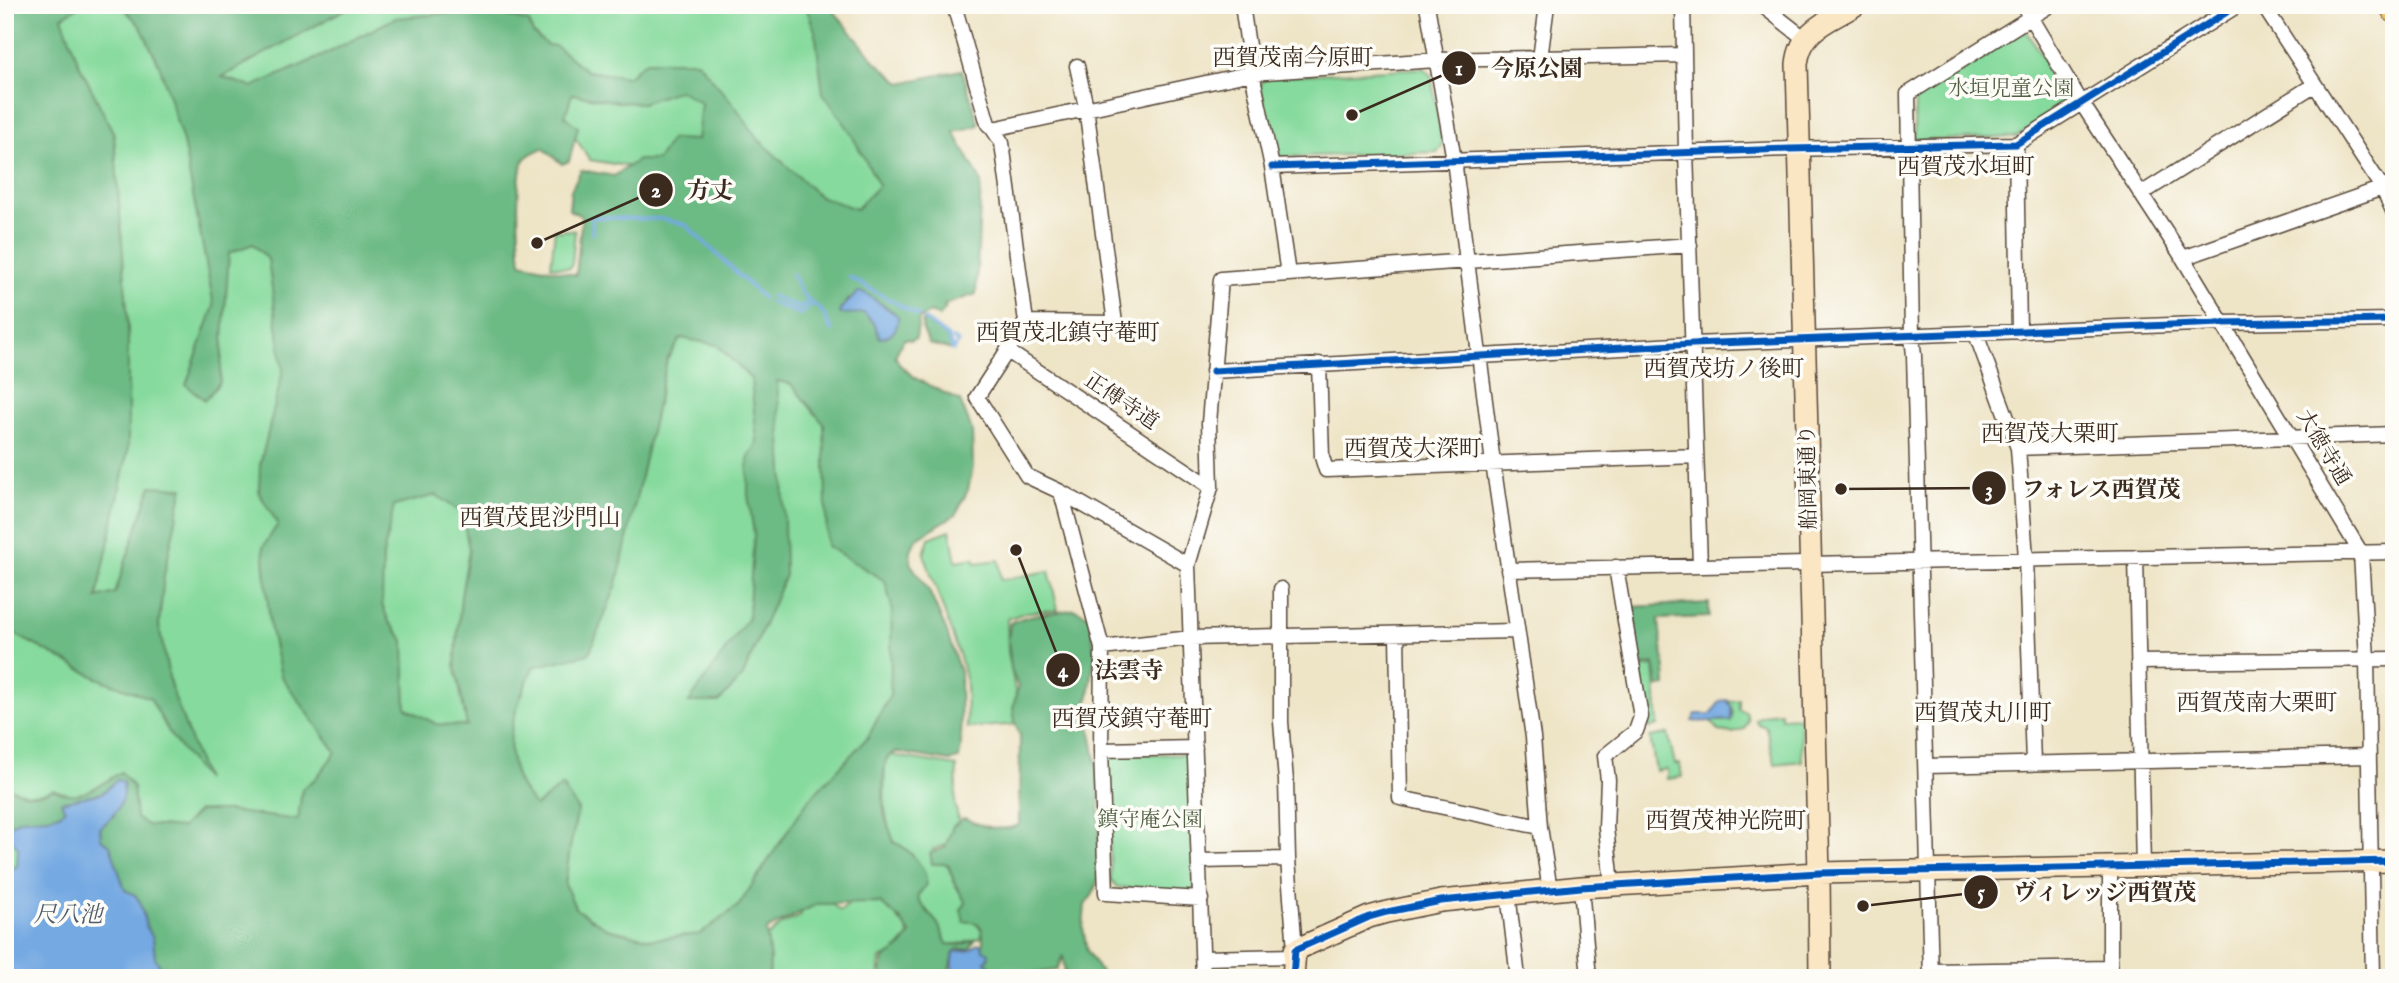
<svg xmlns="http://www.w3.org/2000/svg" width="2399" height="983" font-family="'IM FELL English','Noto Serif JP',serif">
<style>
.green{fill:#86da9d;stroke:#60825e;stroke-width:2}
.forest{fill:#6cba84;stroke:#547251;stroke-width:2;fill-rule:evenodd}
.water{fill:#75a9e2;stroke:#586a80;stroke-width:2}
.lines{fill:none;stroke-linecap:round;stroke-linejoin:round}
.stream{stroke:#75a9e2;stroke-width:3.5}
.street-casing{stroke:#564637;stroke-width:17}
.secondary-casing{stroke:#564637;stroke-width:24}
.primary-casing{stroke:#564637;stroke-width:25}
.street{stroke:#fff;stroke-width:14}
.secondary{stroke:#fbe6c4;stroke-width:21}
.primary{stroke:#f5c16b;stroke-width:23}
.cycleway-casing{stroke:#fdfcf7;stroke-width:11}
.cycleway{stroke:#0057b8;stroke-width:7}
.labels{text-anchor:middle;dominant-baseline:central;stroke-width:7;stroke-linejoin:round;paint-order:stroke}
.park-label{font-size:21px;fill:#525f44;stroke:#fdfcf7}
.street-label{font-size:21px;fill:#3b2a1e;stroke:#fdfcf7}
.neighbourhood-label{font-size:23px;fill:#3b2a1e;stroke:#fdfcf7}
.water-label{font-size:23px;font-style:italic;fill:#525d6c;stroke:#fdfcf7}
.leader{fill:none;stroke:#3b2a1e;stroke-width:2.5}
.callout-dot{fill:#3b2a1e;stroke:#fdfcf7;stroke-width:2.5}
.mark-label{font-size:21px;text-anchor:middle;font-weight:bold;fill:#fff}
.callout-label{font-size:23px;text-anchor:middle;font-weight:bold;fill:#3b2a1e;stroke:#fdfcf7;stroke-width:7;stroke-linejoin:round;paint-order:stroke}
</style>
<rect width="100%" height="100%" fill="#fdfcf7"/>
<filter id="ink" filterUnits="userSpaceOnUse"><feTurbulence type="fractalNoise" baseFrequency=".0143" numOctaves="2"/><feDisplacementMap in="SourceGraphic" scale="14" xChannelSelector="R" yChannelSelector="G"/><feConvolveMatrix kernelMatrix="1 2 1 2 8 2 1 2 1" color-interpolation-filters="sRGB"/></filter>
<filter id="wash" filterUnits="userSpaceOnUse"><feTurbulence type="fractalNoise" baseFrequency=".00686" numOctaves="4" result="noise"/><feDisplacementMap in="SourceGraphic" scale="28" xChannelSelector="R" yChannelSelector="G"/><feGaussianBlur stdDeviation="1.57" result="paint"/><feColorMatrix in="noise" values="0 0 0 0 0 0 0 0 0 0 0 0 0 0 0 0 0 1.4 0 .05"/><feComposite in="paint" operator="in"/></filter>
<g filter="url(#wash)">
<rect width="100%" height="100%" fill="#eee4c6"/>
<path class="green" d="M5,5h817l153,251 -251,-74 -134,-22 -37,-55 -296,92 398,129 160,46 29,161 92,78 -61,128 -149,186 -34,26 -537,7 12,20h-162z
M2025,30l43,66 -3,9 -49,32 -102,4 1,-43z
M1423,68l8,7 12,70 -6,7 -156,5 -7,-5 -14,-67 6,-8z
M555,229l7,3 1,-2 12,1 -3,33 -2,4 -19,-2z
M950,530l6,31 18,-3 2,5 23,-3 2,20 48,-9 9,39 -31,2 -20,7 1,33 13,72 -54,4 -1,-45 -5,-23 -37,-106 5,-16z
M1654,666l4,60 -9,2 -9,-60z
M1739,700v10l7,2 2,8 -4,9 -11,4 -15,-2 -7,-10h20l2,-9 -4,-11z
M1781,712v6l19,-1 2,44 -27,3 -9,-37 -8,-3 -3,-5 16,-6z
M1668,734l7,30h5l2,13 -15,2v-10l-11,2 -6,-34z
M1110,753l79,2 6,133 -5,5 -73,-6 -6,-7 -4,-121z
M890,755l67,11 -2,39 4,17 -6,5 -7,18 -13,4 14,15 8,20 11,19 -5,7 20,19 1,8 -18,6 -17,2 -28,-44 -1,-4 8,-16c-10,-11 -26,-25 -32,-38 -12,-27 -10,-54 -9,-82z
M866,882l41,47 2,7 -16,18 -13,5 -2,19h-108l-3,-41 15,-13 19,-8v-8l15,-8 16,4 8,7c17,-10 13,-19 26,-29z"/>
<path class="forest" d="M5,5h76l-19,12 17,47 35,70 14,188v128l-31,148 18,-5 36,-107 32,2 -19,87 -5,51 12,61 34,93 -34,-44 -21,-38 -53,-20 -92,-49z
M121,5h232l-131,72 30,10 70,-31 73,-38 92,-8 42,12 4,11 14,12 9,1 31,25 40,6 19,-16h51l38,45 23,33 61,57 37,13 23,-24 -30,-55 -26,-37 -8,-62 -10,-26h24l46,56 26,22 61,-13 17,55 -25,7 27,49 -5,113 -32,11 2,3 -7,9 -8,-5 -12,7 -3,19 -4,2 -8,-1 -9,17 5,9 15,13 45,23 12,29 1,37 -5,23 -12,24 -40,25 -5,11 -1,13 19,28 17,39 14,42 1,75 -2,12 -9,2 -53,-9c-5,2 -7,2 -10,6 -4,6 -5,49 -2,58 2,9 7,18 9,27 13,2 37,29 31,43 -2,4 -5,6 -7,9l1,6 19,23 9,20 14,1 14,-5 -6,9h-11l-4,3 -2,10 -7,16h-25l-3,-3 -9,-1 -5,4h-20l-2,-7 3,-12 17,-12 10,-13 -11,-15 -20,-16 -63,1 -51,26 4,29 -1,19h-602l-12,-20 -2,-20 -7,-12 -6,-24 -5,-7 -10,-4 -15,-45 -9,-7 -1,-11 14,-13 3,-35 -15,13 -41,9 4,8c-22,19 -46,-6 -60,25v-49c18,8 30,12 48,3 27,14 45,-3 68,-17l12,15 3,31 11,7 35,3 16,-17h30l70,9 4,-31 14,-11 20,-26 -55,-76 -11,-50 -7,-79 15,-23 -19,-31 1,-28 23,-94 -15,-112 -15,-15 -24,9 -9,129 -15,18 -19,-15 28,-79 -31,-164 -23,-75 -19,-40zM679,90l22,13 -4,37 -26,-1 -14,21h-19l-24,16 -33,-6 -10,20 -2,20 13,6 -6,59 -55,-12c-2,-22 -7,-88 4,-104 4,-6 12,-8 18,-11l19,16 7,-3 9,-34 -13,-11 7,-22 46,8 24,1zM867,295l27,17 -15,24 -5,-13 -10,-10 -24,-3 8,-10zM681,338l36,7 34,34 6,64 -9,16v36l6,39 -6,84 -59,84h30l24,-26 42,-101 -2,-107 -6,-87 14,3 33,40 3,122 58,35 7,27 -2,87 -22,42 -62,66 -67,102 -39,29 -48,5 -44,-10 -32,-20 -11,-24 5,-37 8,-38 -16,-24 -27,20c-6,-8 -15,-18 -18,-27 -16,-44 0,-72 16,-112l56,-13 28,-70 50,-224zM436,495l26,18 7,37 -8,46 -6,68 12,62 -31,-2 -30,-16 -2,-68 -15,-18 -7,-18 1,-48 11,-50z
M923,320l24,17 5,13 -23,-6 -7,-16z
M1709,603v14l-50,2c1,23 7,44 7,67l-8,1 -4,-23 -15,2 -9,-59z
M1074,609l16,7 5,38 -8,54 12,70 1,95 -7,21 -8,11 -2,23 4,23 15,23 -1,4h-36l-2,-23 -6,15 -41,6v2h-27l3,-3c-2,-5 -6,-11 -8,-16 -5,-16 8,-40 -20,-37l-3,-12 5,-7 -11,-19 -7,-20h-16l-2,-11 15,-5 8,-22 11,-8c16,8 37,15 55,7l1,-89 -5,-14 -2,-14 5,-21 -7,-18 -3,-29 2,-17c21,-11 42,-8 64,-14z"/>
<path class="water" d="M858,292l7,1 33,23c1,13 -6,20 -18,22l-6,-15 -10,-10 -24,1v-4z
M1727,700l4,6v14c-11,0 -32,3 -39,1l4,-7h15l9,-13z
M117,780l6,1c3,22 -8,34 -23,47l1,11 9,6 15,45 10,5 5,7 6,24 7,12 2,20 12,20h-162v-106l12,-6 1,-18 -12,-16c11,-24 41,-6 59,-22l-4,-8 41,-9z
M978,944h4l1,6 6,3 -1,6 -3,2 9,9 -5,8h-38l3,-26 16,-2z"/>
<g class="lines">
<path class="stream" d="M646,219h15l25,6 77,73
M592,234v-17l51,2
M792,274l10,20 8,7
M849,277l70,39
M772,296l27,12 3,-1 7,-7
M770,302l31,12 12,-10
M814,304l8,7 10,20
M925,320l23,17 5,13
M953,350l5,-8 -5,-3"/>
</g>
</g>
<g filter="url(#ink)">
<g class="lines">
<g class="street-casing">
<path id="street" d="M954,5l34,119 5,5
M1427,5l27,155 39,303 40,274 7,90 10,63
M1683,5l3,147 14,413
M1762,5l42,33
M2023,5l58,97 102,156 178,295 6,106 6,319
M2263,5l120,184 11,24
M1540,59l7,-54
M1077,66l9,41 29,216 -89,-1 -49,75 50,79 34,16 127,73
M2016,144l3,188
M1272,167l518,-18 226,-5 222,-139
M2141,194l173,-109
M2183,258l211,-74
M1288,274l402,-29
M1026,322l-24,-179 -9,-14 259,-56 184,-13 247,-5
M1976,334l42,114 8,110 7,205
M1009,352l202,135
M1319,364l3,93 4,13 370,-14
M1213,371l480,-27 529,-21 172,-3
M2018,448l376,-14
M1061,492l41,156 -1,102 5,143 95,6
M2136,557l7,310
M1508,570l886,-18
M1281,589v133l5,59 2,78 7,91
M1397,634l3,164 140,29
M1102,648l89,-10 325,-7
M2138,662l256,-3
M1101,750l94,-2
M1926,766l443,-10
M1200,861l88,-2
M2110,868v110
M1612,884l-6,-56 2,-48 -3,-24 31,-25 5,-14 -25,-150
M1581,887l8,91
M1508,893l10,85
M1203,958l90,-2
M1931,971l179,-3
M1203,978l-15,-413 23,-78 -2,-64 12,-144 67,-5 -16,-107 -20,-94 -10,-68
M1931,978l-17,-623 -2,-18 -4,-243 142,-89"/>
</g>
<g class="secondary-casing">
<path id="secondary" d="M1293,978l2,-28 74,-33 18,-5 54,-11 140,-14 238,-14 575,-12
M1820,978l-1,-105 -22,-809c4,-36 31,-42 58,-59"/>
</g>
<g class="primary-casing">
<path id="primary" d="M2390,5l4,6"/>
</g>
<use href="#street" class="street"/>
<use href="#secondary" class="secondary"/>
<use href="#primary" class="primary"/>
<g class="cycleway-casing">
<path id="cycleway" d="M1272,167l518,-18 226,-5 222,-139
M1213,371l480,-27 529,-21 172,-3
M1293,978l2,-28 74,-33 18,-5 54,-11 140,-14 238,-14 575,-12"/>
</g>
<use href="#cycleway" class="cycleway"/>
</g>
</g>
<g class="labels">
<g class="park-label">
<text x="2011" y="89">水垣児童公園</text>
<text x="1150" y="820">鎮守庵公園</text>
</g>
<g class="street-label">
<text transform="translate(1121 402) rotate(34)">正傅寺道</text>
<text transform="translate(2323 448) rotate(59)">大徳寺通</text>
<text transform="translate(1809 477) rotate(-91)">船岡東通り</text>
</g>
<g class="neighbourhood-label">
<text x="1293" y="58">西賀茂南今原町</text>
<text x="1966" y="167">西賀茂水垣町</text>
<text x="1068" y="333">西賀茂北鎮守菴町</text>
<text x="1724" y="369">西賀茂坊ノ後町</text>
<text x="2050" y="434">西賀茂大栗町</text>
<text x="1413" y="449">西賀茂大深町</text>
<text x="540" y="518">西賀茂毘沙門山</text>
<text x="2257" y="703">西賀茂南大栗町</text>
<text x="1983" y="713">西賀茂丸川町</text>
<text x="1132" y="719">西賀茂鎮守菴町</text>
<text x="1726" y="821">西賀茂神光院町</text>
</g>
<g class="water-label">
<text x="68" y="915">尺八池</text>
</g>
</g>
<path class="leader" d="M1352 115L1459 68M537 243L656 190M1841 489L1989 488M1016 550L1063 670M1863 906L1981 892"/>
<g class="callout-dot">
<circle cx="1352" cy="115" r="7"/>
<circle cx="537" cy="243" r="7"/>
<circle cx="1841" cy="489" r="7"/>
<circle cx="1016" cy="550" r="7"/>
<circle cx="1863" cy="906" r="7"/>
<circle cx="1459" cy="68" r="18"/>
<circle cx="656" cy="190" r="18"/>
<circle cx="1989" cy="488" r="18"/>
<circle cx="1063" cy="670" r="18"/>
<circle cx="1981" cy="892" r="18"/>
</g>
<g class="mark-label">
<text x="1459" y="75">1</text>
<text x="656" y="197">2</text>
<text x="1989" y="496">3</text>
<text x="1063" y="677">4</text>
<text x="1981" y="899">5</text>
</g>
<g class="callout-label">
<text x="1537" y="76">今原公園</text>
<text x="710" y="198">方丈</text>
<text x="2101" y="497">フォレス西賀茂</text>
<text x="1129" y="678">法雲寺</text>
<text x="2105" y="900">ヴィレッジ西賀茂</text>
</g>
<rect width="2399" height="983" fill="none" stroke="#fdfcf7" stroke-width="28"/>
</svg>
